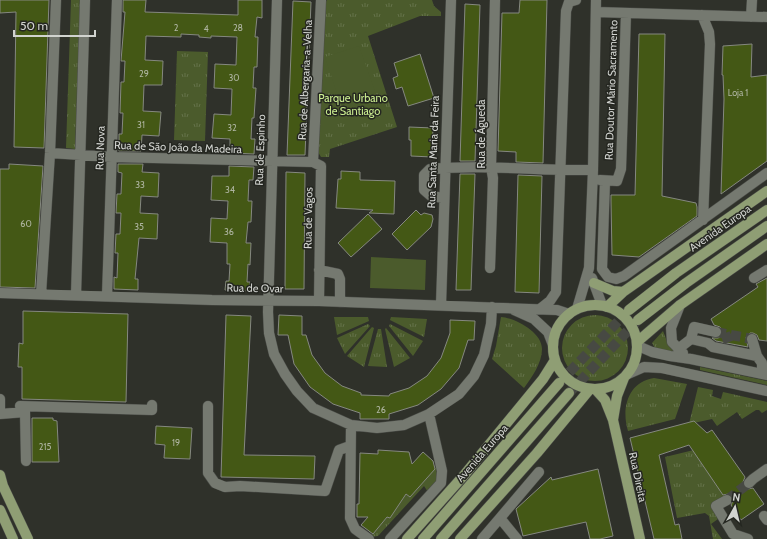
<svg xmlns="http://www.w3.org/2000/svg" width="767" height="539" font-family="Cabin,sans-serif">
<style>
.grass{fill:url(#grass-tufts)}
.pitch{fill:#4b5b2c}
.building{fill:#445815;stroke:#858880}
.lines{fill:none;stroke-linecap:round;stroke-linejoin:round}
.minor-tunnel{stroke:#474943;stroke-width:10;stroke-dasharray:10 5;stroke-linecap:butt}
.major-tunnel{stroke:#474943;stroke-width:10;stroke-dasharray:10 5;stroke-linecap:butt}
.minor-casing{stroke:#4b4d48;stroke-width:11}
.major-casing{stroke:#4b4d48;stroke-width:11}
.minor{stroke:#757970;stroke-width:10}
.major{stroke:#8f9e74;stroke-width:10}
.labels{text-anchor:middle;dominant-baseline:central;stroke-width:3;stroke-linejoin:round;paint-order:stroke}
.number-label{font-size:9px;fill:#aeb4a0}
.street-label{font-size:11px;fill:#d1d3cf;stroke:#252721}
.park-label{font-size:11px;fill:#cdef91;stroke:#252721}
</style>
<defs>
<pattern id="grass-tufts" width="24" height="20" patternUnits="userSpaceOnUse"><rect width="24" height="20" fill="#4b5b2c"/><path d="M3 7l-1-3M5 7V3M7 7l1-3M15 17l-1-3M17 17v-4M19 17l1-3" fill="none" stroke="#64724a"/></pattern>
</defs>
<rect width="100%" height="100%" fill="#2f312a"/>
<path class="grass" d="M71,0h10l-6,149 -9,-1z
M327,0h105l2,6 7,6v4h-21l-52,20 29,91 -67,22 -1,8h-8l-3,-5 4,-145z
M177,51l31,1 -3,89 -31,-1z
M562 348a33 33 0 1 1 66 0a33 33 0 1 1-66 0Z
M334,317h34l1,4 -32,14z
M391,317l36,2 -3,18 -34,-17z
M501,317c14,1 41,15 41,32 0,14 -10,28 -18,39l-32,-29 4,-13z
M368,324l2,2 -25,28 -8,-16z
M390,324l33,17 -10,15 -24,-30z
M372,327l2,1 -10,39 -17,-11z
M386,328l24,30 -16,9 -9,-38z
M378,329h3l6,38 -19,-1z
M663,331l5,13 12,11 -25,-7 -3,-5z
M700,367l67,14v4l-67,-15z
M654,378l33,6 -12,35 -47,12c-7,-23 0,-49 26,-53z
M698,387l15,3 -1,6 9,3 2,-7 44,10v8l-5,3 -3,-3h-3l-14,9 -5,-7 -20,14 -5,-7 -23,5z
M698,449l28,49 -10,2 -4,7 6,12 -7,5 11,15h-9l-4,-23 -4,-3 -28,5 -12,-61z
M436,467l2,12 -10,13 -4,-6 -46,50 -8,1 17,-20h3l16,-23 4,3z"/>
<path class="pitch" d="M359,46l22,62 -35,12 -21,-63z
M371,257l55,3 -1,30 -55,-2z"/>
<path class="building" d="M0,0h49l-5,148 -30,-1 2,-135 -16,1z
M123,0h23l-1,12 93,3v-15h24v18l-5,-1 -2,20h3l-1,30h-3l-1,21h3l-2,30h-2l-1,21h4l-1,15 -24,-1v-14l-18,-1 2,-24 17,1 1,-26 -18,-1 1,-24 21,1 1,-28 -26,-1v2l-12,-1v-2l-18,-1v3l-35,-1 -1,24 18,1 -1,24h-18l-1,26 18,1 -2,24 -17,-1 -1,16h-22v-17h3l1,-21h-3l1,-31h3l1,-21h-4l4,-49h-2z
M520,0h27l-4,163 -27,-1v-10l-18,-1 4,-138h17z
M293,1l18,1 -6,153h-18z
M465,4l15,1 -5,156h-15z
M639,34h26l-3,162 34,7 1,4v9l-58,41 -27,-2 -1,-54v-6h24z
M752,44l-1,33 16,-2v86l-46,33 3,-95 -1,-24h-1l1,-29z
M420,54l14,44 -26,8 -6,-19 -6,2 -3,-11 5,-2 -4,-13z
M409,127l24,1 -1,29 -21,-1v-16h-2z
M9,164l34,2 -8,122 -35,-1v-118h9z
M118,164h25l-1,8 17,1 -1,24 -17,-1 -1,17 18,1 -1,25 -18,-1 -4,41h3v11l-24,-1v-12l3,1 1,-25h-3l1,-19h4l1,-21h-5l1,-19h4l1,-21 -4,-1z
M229,166l25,1 -1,13h-4l-1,21h4l-1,21h-3l-2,21h5l-1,22 -2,-1 -1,18h3l-1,9 -24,-1 1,-9h3l1,-17h-3v-21l-17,-1 1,-24 16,1 1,-18 -17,-1 1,-24h17z
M341,171l19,1v8l35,1 -1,33 -25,-1 4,-3 -37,-2 2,-29h3z
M286,172l19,1 -1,116h-19z
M460,174h15l-4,116h-15z
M518,175l24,1 -3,117 -24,-1z
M416,210l5,5 3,-2 8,2 1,4 -2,8 -24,23 -15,-16z
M368,214l14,15 -31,28 -13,-14z
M767,278v63l-8,-1 -2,-5 -4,-2h-3l-4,4 2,10 -32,-6 -4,-3h6l2,-1 2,-7 -2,-3 -6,-2 -3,-6 47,-32 -2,-3z
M23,311l105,3 -2,88 -104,-3v-32h-4l1,-24 4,1z
M226,315l25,1 -7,139 71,1 -1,23 -93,-2z
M279,315l23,1v19h4l6,20 13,18 17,13 19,7v2l28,1 1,-2 19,-6 18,-12 14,-18 9,-25v-13l25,1 -1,19h-6l-9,28 -18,21 -23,16 -29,9v5h-29v-6l-27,-9 -23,-17 -16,-23 -6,-29h-10z
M32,418h21v2l4,1 2,41h-27z
M694,421l13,12 5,-3 33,47 -2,5 1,5 4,2 5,-1 11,16 -23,16 -10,-15 2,-4 -1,-4 -4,-3 -5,1 -34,-50 -30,10 16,70 4,-1 3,15h-28l-24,-101z
M156,426l36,2 -2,31 -26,-1 1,-13 -10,-1z
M378,450l31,2 3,12 11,-12 10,9 2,8 -25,28 -4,-3 -16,24 -3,-1 -14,17 -12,-9 7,-8h-11v-13h2l1,-51 18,1z
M598,469l15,67 -13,3h-10l-4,-17 -63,14 -7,-27 35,-32 1,3z"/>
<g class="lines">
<path class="minor-tunnel" d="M716,332l36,7
M725,333l7,18
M727,500l22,-17"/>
<path class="major-tunnel" d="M559,383l70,-73
M569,393l69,-73"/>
<g class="minor-casing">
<path id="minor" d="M277,0l-9,312 1,21 5,21 11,20 12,17 16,17 38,17 26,3 27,-3 25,-11 30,-20 15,-18 10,-21 7,-31 1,-17
M596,12l171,5
M702,15l7,17 1,12 -7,176
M751,17l1,-17
M50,153l62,4 201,5 8,4 -2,135
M313,162l8,-162
M600,180l17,1 4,-12 5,-156
M605,181l-3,88 6,8 8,2 8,-3 143,-103
M444,198l-13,-2 -7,-6v-15l6,-6c54,-5 109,2 163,1
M490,268l3,-90 -2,-11 4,-167
M319,270l19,4 2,5v23
M592,278l10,27
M754,278l13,-8
M0,293l212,7 107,1 238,9 12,4
M41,294l9,-141 6,-153
M76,295l9,-295
M107,296l10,-296
M441,305l10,-305
M680,305l-9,23 1,14 11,11
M540,309l10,-8 6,-9 10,-281 3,-9 7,-2
M577,309l12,-41 4,-98 3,-170
M514,310l20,9 14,13 5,13
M691,339l3,-12 22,5
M752,339l5,17 5,7v11
M638,346l14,6 18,4 21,3 76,16
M678,349l13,-10 17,4 5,4 44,9
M628,374l16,-7 18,1 105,23
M0,399v10
M20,406l132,4v-5
M208,406v67l7,10 10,4 15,-1 85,5 14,-41 11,-4
M0,414l25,-2 1,49
M351,425l-1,93 5,11 14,10
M749,483l4,-4 14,-10
M727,500l-11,6 17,28 15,5
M764,516l3,4
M500,518l39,-46
M390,539l51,-56 1,-12 -13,-57
M482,539l18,-21 17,21"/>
</g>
<g class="major-casing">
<path id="major" d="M594,283l19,8 10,1
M553 347a42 42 0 1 1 84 0a42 42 0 1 1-84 0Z
M607,307l16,-15 144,-101
M629,310l47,-37 91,-63
M638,320l48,-37 81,-57
M637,342l43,-37 87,-61
M596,390l9,10 8,20 27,119
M613,420l4,-24 7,-18
M0,475l3,11 25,53
M0,510l13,29
M407,539l58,-65 78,-95 12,-19
M423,539l136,-156
M441,539l128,-146
M460,539l77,-86 53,-64"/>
</g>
<use href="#minor" class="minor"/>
<use href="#major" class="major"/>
</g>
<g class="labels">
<g class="number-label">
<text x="176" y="27">2</text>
<text x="238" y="27">28</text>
<text x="206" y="28">4</text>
<text x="144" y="73">29</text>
<text x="234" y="77">30</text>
<text x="738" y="92">Loja 1</text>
<text x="141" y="124">31</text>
<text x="232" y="127">32</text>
<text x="140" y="184">33</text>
<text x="230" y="189">34</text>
<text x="26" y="223">60</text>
<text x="139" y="226">35</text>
<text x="229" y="231">36</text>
<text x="381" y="409">26</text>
<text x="176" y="442">19</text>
<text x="45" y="446">215</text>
</g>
<g class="street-label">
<text transform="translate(305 80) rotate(-87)">Rua de Albergaria-a-Velha</text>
<text transform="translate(611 90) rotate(-88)">Rua Doutor Mário Sacramento</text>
<text transform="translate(481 134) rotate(-90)">Rua de Águeda</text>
<text transform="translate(178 147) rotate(2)">Rua de São João da Madeira</text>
<text transform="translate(100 148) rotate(-88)">Rua Nova</text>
<text transform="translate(260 150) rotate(-88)">Rua de Espinho</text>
<text transform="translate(433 152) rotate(-88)">Rua Santa Maria da Feira</text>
<text transform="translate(308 218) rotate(-89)">Rua de Vagos</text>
<text transform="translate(720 228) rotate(-35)">Avenida Europa</text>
<text transform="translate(255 288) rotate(1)">Rua de Ovar</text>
<text transform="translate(482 453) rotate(-49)">Avenida Europa</text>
<text transform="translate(638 477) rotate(78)">Rua Direita</text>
</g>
<g class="park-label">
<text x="353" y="98">Parque Urbano<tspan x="353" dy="13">de Santiago</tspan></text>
</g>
</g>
<g transform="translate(735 507) rotate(8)" stroke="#252721" stroke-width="3" paint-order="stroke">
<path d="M0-3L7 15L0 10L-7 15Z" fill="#d1d3cf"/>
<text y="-6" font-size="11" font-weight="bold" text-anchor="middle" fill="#d1d3cf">N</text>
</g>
<path d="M14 30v6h81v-6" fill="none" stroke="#d1d3cf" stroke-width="2"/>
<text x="20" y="30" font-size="12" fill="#d1d3cf" stroke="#252721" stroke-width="3" paint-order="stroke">50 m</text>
</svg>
